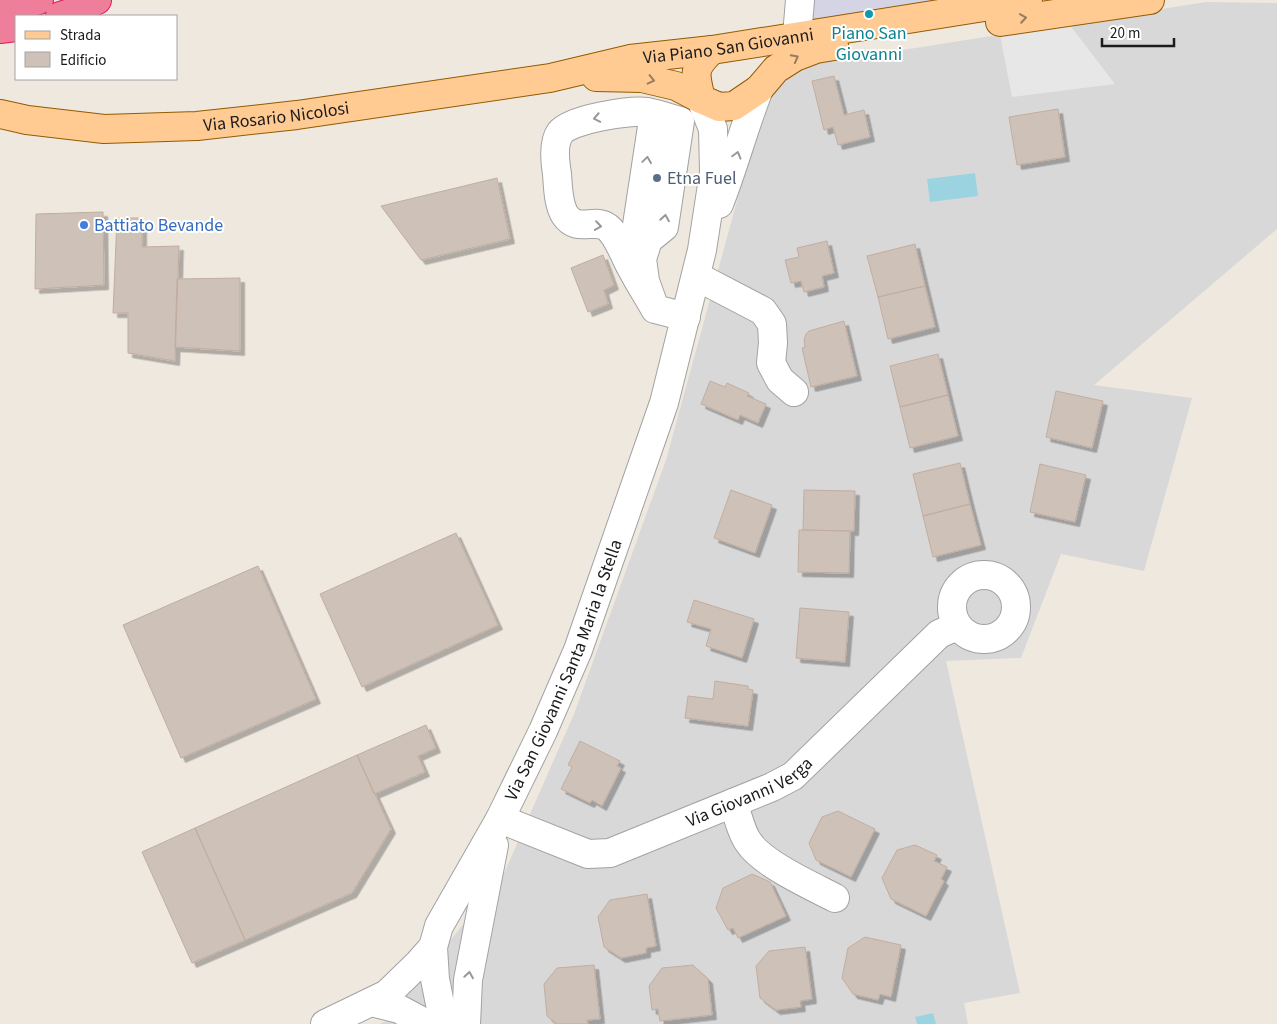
<svg xmlns="http://www.w3.org/2000/svg" width="1277" height="1024" font-family="'Source Sans 3',sans-serif">
<style>
.residential{fill:#d9d8d8}
.parking{fill:#e7e7e7}
.plaza{fill:#d4d4e4}
.water{fill:#9bd4e0}
.building{fill:#cec1b8;stroke:#c1ada0;filter:url(#shadow)}
.lines{fill:none;stroke-linecap:round;stroke-linejoin:round}
.minor-casing{stroke:#a2a2a2;stroke-width:30}
.major-casing{stroke:#925b00;stroke-width:30}
.highway-casing{stroke:#e51465;stroke-width:30}
.minor{stroke:#fff;stroke-width:28}
.major{stroke:#ffcb93;stroke-width:28}
.highway{stroke:#ee7e99;stroke-width:28}
.oneway{stroke:#987c5d}
.oneway2{stroke:#989898}
.culture-dot{fill:#0f9aa8;stroke:#fff;stroke-width:2}
.service-dot{fill:#5c6f8a;stroke:#fff;stroke-width:2}
.shop-dot{fill:#3f7fe0;stroke:#fff;stroke-width:2}
.labels{text-anchor:middle;dominant-baseline:central;stroke-width:4;stroke-linejoin:round;paint-order:stroke}
.culture-label{font-size:18px;fill:#0d838f;stroke:#fff}
.street-label{font-size:18px;fill:#1b1b1b;stroke:#fff}
.service-label{font-size:18px;fill:#4e5e75;stroke:#fff;text-anchor:start}
.shop-label{font-size:18px;fill:#366cbe;stroke:#fff;text-anchor:start}
</style>
<defs>
<filter id="shadow"><feDropShadow dx="4.5" dy="4.5" stdDeviation="0" flood-color="#0004"/></filter>
</defs>
<rect width="100%" height="100%" fill="#eee8df"/>
<path class="residential" d="M1206,2l71,1v226l-183,156 98,13 -48,173 -83,-17 -40,104 -75,3 74,332 -56,10 4,21h-589l8,-3 118,-150 69,-157 92,-254 97,-354 17,-20 22,-20z"/>
<path class="parking" d="M1069,24l46,60 -103,13 -12,-62z"/>
<path class="plaza" d="M800,0h228l-231,28z"/>
<path class="water" d="M975,173l3,23 -48,6 -3,-23z
M933,1013l3,11h-19l-2,-7z"/>
<path class="building" d="M834,76l10,39 20,-5 6,27 -32,8 -5,-18 -9,3 -12,-49z
M1058,109l7,48 -48,8 -8,-48z
M497,178l13,61 -89,21 -40,-54z
M103,212l1,73 -69,4 1,-75z
M117,218h25v29l37,-1 -4,115 -47,-8v-40h-15z
M827,241l7,32 -12,3 2,11 -20,5 -3,-11 -10,2 -6,-23 14,-3 -2,-9z
M915,244l10,42 -47,11 -11,-41z
M603,255l11,30 -10,5 4,14 -20,8 -17,-44z
M240,278v73l-65,-4 2,-68z
M925,286l10,41 -47,12 -10,-42z
M844,321l13,55 -46,11 -9,-39 3,-1 -1,-7 2,-6 3,-3z
M938,354l10,41 -48,12 -10,-41z
M710,381l15,6 2,-4 22,10 -2,3 19,8 -8,19 -18,-8 -2,5 -37,-16z
M1056,391l47,10 -11,47 -46,-11z
M948,395l10,41 -48,12 -10,-41z
M960,463l10,41 -47,12 -10,-42z
M1040,464l46,11 -11,47 -45,-10z
M731,490l41,15 -17,48 -41,-15z
M804,490l51,1 -1,40 -51,-1z
M970,504l11,41 -48,12 -10,-41z
M799,530l51,1 -1,42 -51,-1z
M456,533l42,92 -136,62 -42,-93z
M258,566l58,133 -135,59 -58,-133z
M694,600l60,19 -12,39 -36,-12 5,-17 -24,-7z
M800,608l49,4 -4,50 -49,-4z
M715,681l33,5v3l5,1 -5,36 -63,-8 3,-22 25,3z
M426,725l10,23 -18,8 7,16 -51,22 -17,-39z
M580,741l40,20 -3,5 4,2 -19,38 -10,-6 -2,3 -29,-14 11,-22 -4,-2z
M357,755l34,74 -39,64 -107,47 -50,-112z
M838,811l37,18 -24,48 -35,-17 -7,-17 13,-26z
M195,828l50,112 -53,23 -50,-111z
M915,845l22,10 -3,6 13,6 -6,12 3,2 -18,35 -35,-17 -9,-21 15,-28z
M752,874l18,8 16,34 -48,22 -5,-10 -5,2 -12,-22 7,-20z
M647,894l9,52 -10,2v5l-25,5 -17,-11 -6,-30 12,-17z
M865,937l36,8 -10,52 -11,-3 -2,6 -25,-6 -11,-16 6,-30z
M805,947l7,52 -12,2 1,6 -25,3 -16,-12 -4,-32 13,-15z
M594,965l6,54 -13,1 1,4h-31l-10,-8 -3,-32 13,-16z
M693,965l15,14 4,36 -52,6 -2,-12 -6,1 -3,-24 13,-18z"/>
<g class="lines">
<g class="minor-casing">
<g id="minor">
<path d="M797,36l3,-36"/>
<path d="M646,112l7,8 -16,105 11,15"/>
<path d="M719,204c15,-38 25,-77 40,-115"/>
<path d="M696,276l67,35 9,13 1,19 -2,20 9,17 14,12"/>
<path d="M655,309l-10,-28 -3,-22 6,-19 16,-13 16,-106c-11,-3 -22,-7 -33,-9 -17,-2 -77,7 -87,21 -7,10 -5,29 -3,41 1,12 1,30 8,41 12,18 29,3 42,12 11,8 18,31 25,42 7,14 16,27 23,40l31,8"/>
<circle cx="984" cy="607" r="32"/>
<path d="M733,803c5,12 8,30 16,40 14,21 63,43 86,55"/>
<path id="s1" d="M500,819l88,35 22,-1 162,-66 21,-11 146,-142 18,-8"/>
<path d="M433,947l2,32 9,45"/>
<path d="M371,1002l28,7 28,15"/>
<path id="s2" d="M325,1024l62,-30 32,-31 14,-16 6,-21 61,-107 43,-88 35,-81 86,-247 38,-153 12,-78 -1,-43 -12,-30"/>
<path d="M466,1024l2,-44 26,-135"/>
</g>
</g>
<g class="major-casing">
<g id="major">
<path d="M1000,22l150,-22"/>
<path d="M712,50c-20,19 -17,23 -11,49l18,8 15,-1 25,-17 17,-20 19,-12 21,-8 18,-3"/>
<path d="M596,77l46,1 34,8 25,13"/>
<path id="s3" d="M0,114l27,6 77,9 93,-3 100,-11 253,-37 80,-19 82,-9 316,-50"/>
</g>
</g>
<g class="highway-casing">
<path id="highway" d="M0,7h14l25,-7
M60,16l16,-5 21,-11
M0,29l16,-2"/>
</g>
<use href="#minor" class="minor"/>
<use href="#major" class="major"/>
<use href="#highway" class="highway"/>
</g>
<defs><path id="oneway-chevron" d="M-2-3.5L2.5 0L-2 3.5" fill="none" stroke-width="1.6" stroke-linecap="round" stroke-linejoin="round" transform="scale(1.25)"/></defs>
<g class="oneway">
<use href="#oneway-chevron" transform="translate(1023 18) rotate(-8)"/>
<use href="#oneway-chevron" transform="translate(795 58) rotate(-28)"/>
<use href="#oneway-chevron" transform="translate(651 80) rotate(13)"/>
</g>
<g class="oneway2">
<use href="#oneway-chevron" transform="translate(597 118) rotate(169)"/>
<use href="#oneway-chevron" transform="translate(737 155) rotate(-74)"/>
<use href="#oneway-chevron" transform="translate(647 160) rotate(-82)"/>
<use href="#oneway-chevron" transform="translate(665 218) rotate(-81)"/>
<use href="#oneway-chevron" transform="translate(598 226) rotate(8)"/>
<use href="#oneway-chevron" transform="translate(469 975) rotate(-81)"/>
</g>
<circle class="culture-dot" cx="869" cy="14" r="5"/>
<circle class="service-dot" cx="657" cy="178" r="5"/>
<circle class="shop-dot" cx="84" cy="225" r="5"/>
<g class="labels">
<g class="culture-label">
<text x="869" y="33">Piano San<tspan x="869" dy="21">Giovanni</tspan></text>
</g>
<g class="street-label">
<text stroke="none"><textPath href="#s3" startOffset="736">Via Piano San Giovanni</textPath></text>
<text stroke="none"><textPath href="#s3" startOffset="278">Via Rosario Nicolosi</textPath></text>
<text stroke="none"><textPath href="#s2" startOffset="442">Via San Giovanni Santa Maria la Stella</textPath></text>
<text stroke="none"><textPath href="#s1" startOffset="269">Via Giovanni Verga</textPath></text>
</g>
<g class="service-label">
<text x="667" y="178">Etna Fuel</text>
</g>
<g class="shop-label">
<text x="94" y="225">Battiato Bevande</text>
</g>
</g>
<rect x="15" y="15" width="162" height="65" fill="#ffffff" stroke="#a4a4a4"/>
<rect x="25" y="31" width="25" height="8" fill="#ffcb93" stroke="#a4a4a4"/>
<text x="60" y="40" font-size="15" fill="#1b1b1b">Strada</text>
<rect x="25" y="52" width="25" height="15" fill="#cec1b8" stroke="#a4a4a4"/>
<text x="60" y="65" font-size="15" fill="#1b1b1b">Edificio</text>
<path d="M1102 38v8h72v-8" fill="none" stroke="#1b1b1b" stroke-width="2.5"/>
<text x="1110" y="38" font-size="15" fill="#1b1b1b" stroke="#ffffff" stroke-width="4" paint-order="stroke">20 m</text>
</svg>
